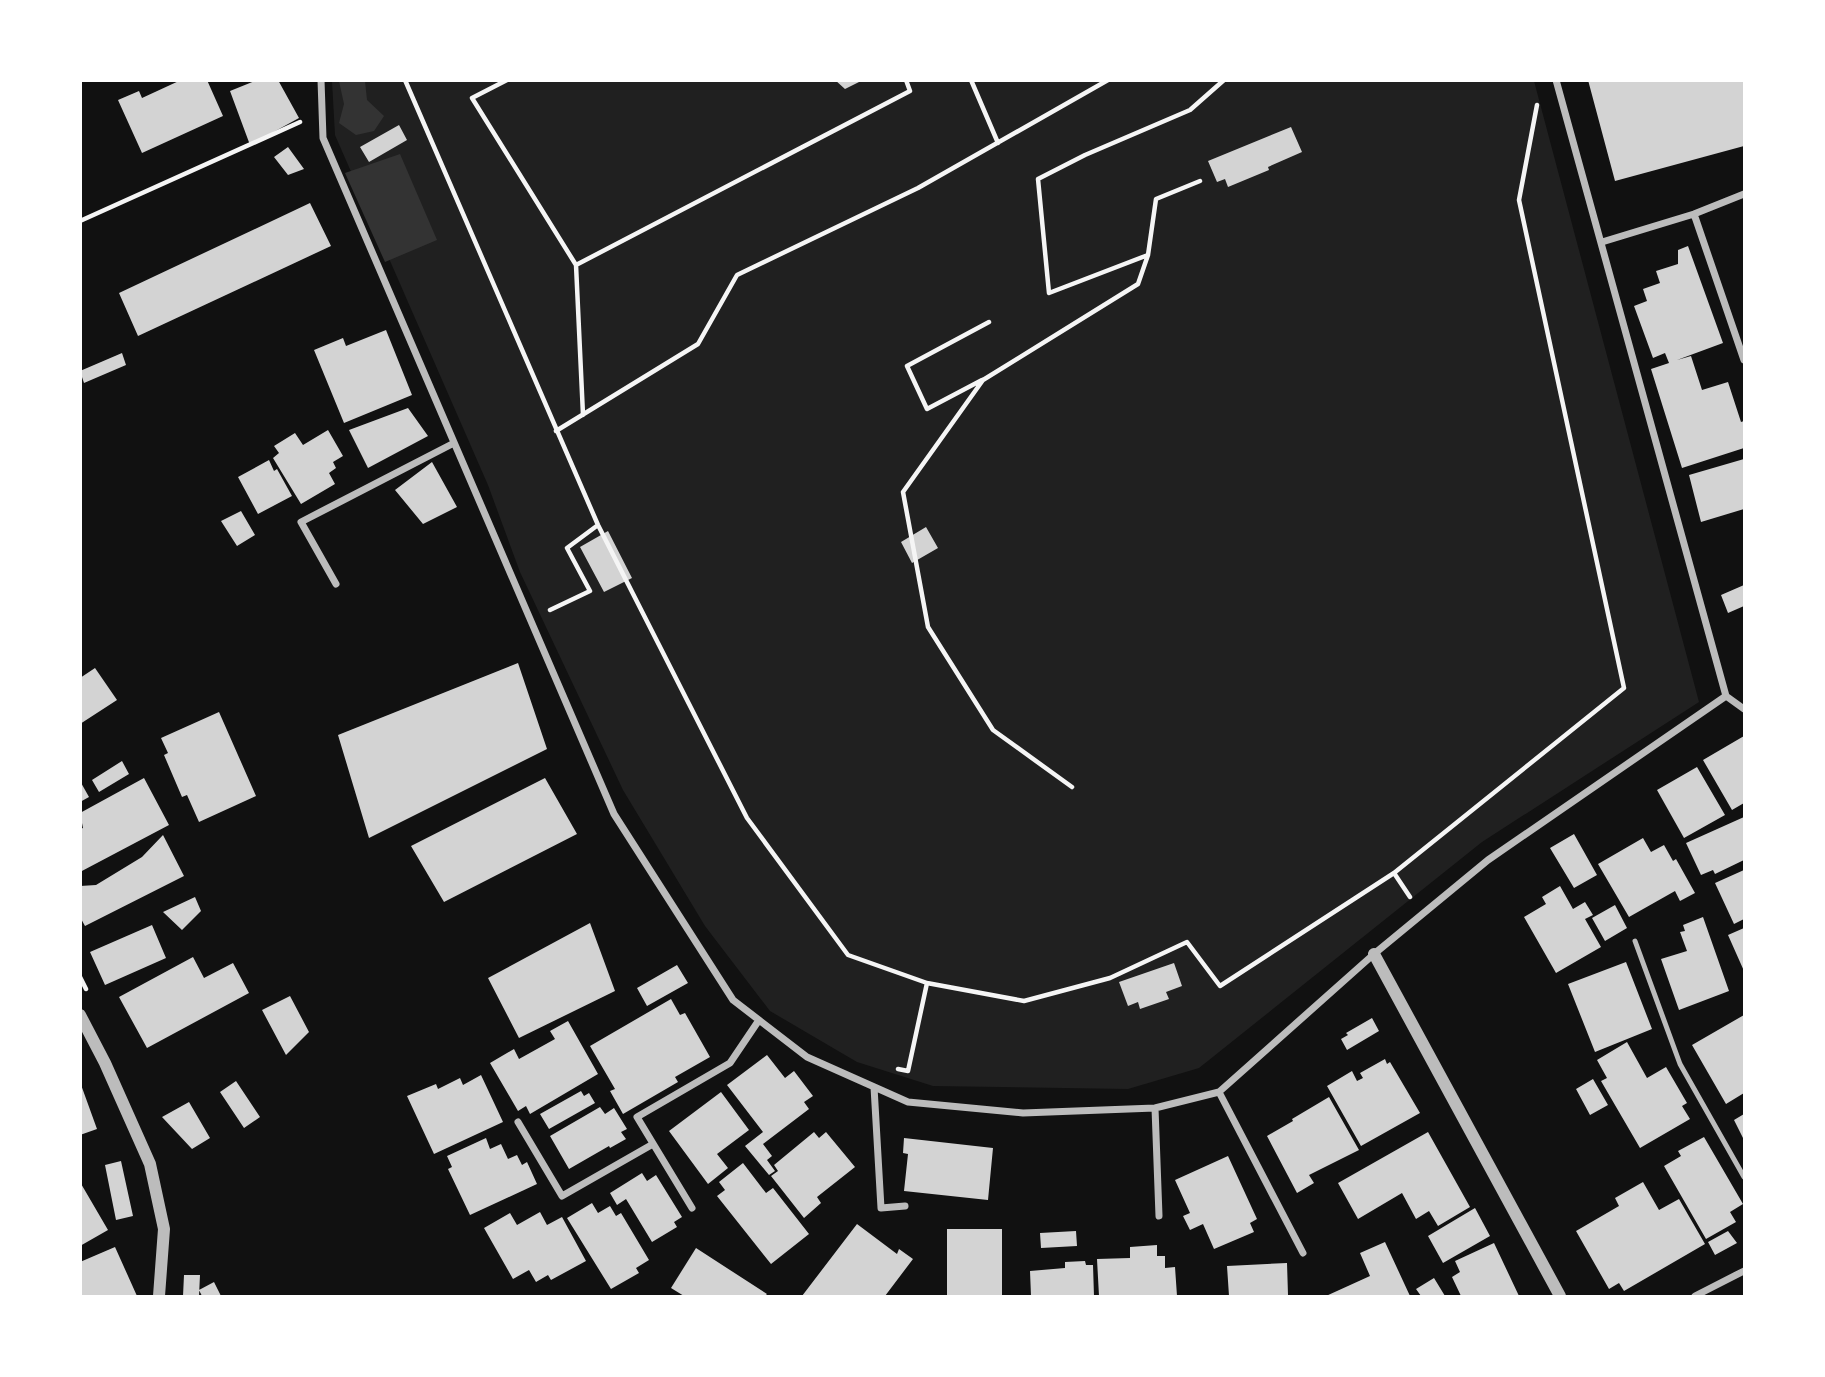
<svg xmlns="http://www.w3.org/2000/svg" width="1825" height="1377" font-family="'Roboto Condensed',sans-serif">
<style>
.green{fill:#202020}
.water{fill:#333}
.building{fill:#d3d3d3}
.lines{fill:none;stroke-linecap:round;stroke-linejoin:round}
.path{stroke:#f5f5f5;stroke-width:4.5}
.service{stroke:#bcbcbc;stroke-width:5}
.minor{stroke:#bcbcbc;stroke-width:7}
.tertiary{stroke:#bcbcbc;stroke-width:12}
</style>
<rect width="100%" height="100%" fill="#111"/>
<path class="green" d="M332,81h1202l165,621 -217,140 -283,226 -71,21 -195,-3 -76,-24 -87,-51 -65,-85 -82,-136 -103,-218 -32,-87 -153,-350z"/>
<path class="water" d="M339,81h26l2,19 17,16 -10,15 -18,4 -17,-12 5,-19z
M400,154l37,86 -52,22 -40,-89z"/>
<path class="building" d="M181,80h26l16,36 -81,37 -24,-53 21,-9 3,7z
M257,80h21l21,38 -49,27 -20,-54z
M835,80h28l-18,9z
M1588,80h156v66l-129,35z
M399,125l8,15 -38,22 -9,-15z
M1291,127l11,25 -34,15 1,3 -41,17 -3,-8 -8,3 -9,-21z
M288,147l16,22 -16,6 -14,-18z
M310,203l21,43 -193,90 -19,-43z
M1688,246l35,97 -46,17 14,-4 11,34 26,-8 13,40 3,-1v27l-62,20 -31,-99 18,-6 -4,-10 -12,5 -19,-52 13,-5 -4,-12 17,-6 -4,-12 22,-7v-14z
M386,330l26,65 -68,28 -30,-73 29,-12 3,8z
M122,353l4,12 -42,18 -4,-12z
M408,408l20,28 -60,32 -19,-38z
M328,430l15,26 -10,6 3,6 -7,5 6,11 -34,20 -28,-46 6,-5 -5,-7 21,-13 8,12z
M1744,459v50l-43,13 -12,-47z
M269,460l5,11 3,-2 15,27 -34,18 -20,-37z
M432,462l25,45 -34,17 -28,-34z
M241,511l14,24 -18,11 -16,-25z
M926,527l12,21 -26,15 -11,-21z
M608,531l24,47 -28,14 -24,-45z
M1744,585v21l-16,7 -7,-18z
M518,663l29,86 -178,89 -31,-103z
M95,668l22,32 -37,24v-46z
M219,712l37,84 -57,26 -12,-27 -5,2 -18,-42 4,-2 -7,-15z
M1744,736v67l-12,7 -29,-50z
M122,761l7,13 -30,18 -7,-12z
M1697,767l28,48 -41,23 -27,-48z
M144,778l25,47 -89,47v-43l3,-1 -3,-15z
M545,778l32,56 -133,68 -33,-56z
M80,781l9,16 -9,5z
M1744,817v43l-29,14 -2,-4 -12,5 -15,-32z
M1574,834l23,41 -23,13 -24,-40z
M163,835l21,41 -99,50 -5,-9v-31l16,-1 46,-28z
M1643,838l8,14 13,-7 9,16 3,-2 19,34 -15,8 -5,-10 -46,26 -31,-53z
M1744,870v49l-10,5 -19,-41z
M1560,886l13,23 12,-7 8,13 -8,4 16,28 -45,26 -32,-56 22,-13 -4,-7z
M195,897l6,14 -19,19 -19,-18z
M1615,905l12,23 -22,13 -13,-23z
M1703,917l26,74 -50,19 -18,-51 26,-8 -7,-19 5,-1 -2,-6z
M590,923l25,68 -96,47 -31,-60z
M152,925l14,33 -61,27 -15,-33z
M1744,928v43l-16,-36z
M193,957l11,21 29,-15 16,30 -102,55 -28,-51z
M1626,962l26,67 -57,23 -27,-68z
M1174,963l8,23 -16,6 3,7 -29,10 -2,-7 -10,4 -9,-24z
M677,965l11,18 -41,23 -10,-18z
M290,996l19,36 -23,23 -24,-45z
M671,999l9,16 5,-2 25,44 -35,20 3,5 -55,32 -13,-23 5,-2 -25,-43z
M1744,1015v78l-18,11 -34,-59z
M1372,1018l7,13 -32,19 -6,-11 7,-4 -2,-2z
M568,1021l30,53 -68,40 -4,-8 -8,5 -28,-48 24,-14 5,10 36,-20 -5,-8z
M1627,1042l20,36 19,-11 21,36 -5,3 8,13 -50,29 -39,-67 6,-3 -10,-18z
M767,1055l18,23 9,-7 19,25 -9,6 5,7 -46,35 9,12 -5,4 8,11 -6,4 -24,-29 18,-14 -36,-47z
M1385,1059l2,5 3,-2 30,51 -59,33 -34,-60 25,-15 5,10 6,-3 -3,-5z
M481,1075l22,47 -69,32 -27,-58 29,-12 2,5 22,-11 3,7z
M1593,1079l15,26 -18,10 -14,-26z
M236,1081l24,36 -16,11 -24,-36z
M80,1082l17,47 -17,6z
M581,1091l3,5 5,-3 6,10 -46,26 -9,-15z
M721,1092l28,38 -32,24 11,14 -20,16 -39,-53z
M1329,1097l30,53 -50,25 5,8 -17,10 -30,-57 26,-15 -1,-2z
M189,1102l21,36 -18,11 -30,-32z
M600,1107l5,7 9,-6 13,21 -6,3 5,7 -16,9 -1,-2 -40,23 -19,-33z
M1744,1114v26l-10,-20z
M814,1132l5,6 7,-6 29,35 -38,30 4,6 -17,15 -33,-42 7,-5 -4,-6z
M1428,1132l42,75 -32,19 -9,-15 -13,8 -14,-26 -44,26 -20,-36z
M1704,1137l39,67 -13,8 6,10 -30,17 -42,-73 17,-10 -3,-5z
M486,1138l4,11 11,-5 7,15 9,-4 5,10 5,-3 10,22 -67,31 -22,-46 4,-2 -5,-11z
M904,1138l89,10 -5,52 -84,-9 4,-37 -5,-1z
M1228,1156l29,63 -7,4 4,9 -40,17 -11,-25 -13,6 -7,-14 7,-3 -15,-33z
M121,1161l12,55 -17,4 -11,-55z
M743,1163l23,30 7,-5 36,46 -38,30 -54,-68 8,-6 -6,-8z
M642,1173l5,8 9,-6 26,42 -8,5 3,5 -25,15 -26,-43 -9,6 -7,-12z
M80,1182l28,48 -28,16z
M1643,1182l16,28 20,-11 26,45 -81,47 -5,-8 -10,6 -33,-58 43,-25 -4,-8z
M592,1203l6,10 12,-7 6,10 5,-3 28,47 -13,8 3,5 -28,16 -44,-71z
M1475,1208l15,28 -47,27 -15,-27z
M540,1212l7,13 15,-8 24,44 -35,19 -3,-5 -12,7 -7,-12 -16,9 -29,-51 26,-15 7,12z
M857,1224l40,30 2,-5 14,10 -28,37h-83z
M947,1229h55v67h-55z
M1076,1231l1,15 -36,2 -1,-15z
M1728,1231l9,12 -22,12 -7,-13z
M1385,1242l25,54h-84l44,-20 -10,-23z
M1494,1243l25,53h-58l-9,-19 8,-5 -5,-11z
M1157,1245v11h8v12l10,-1 2,29h-78l-2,-37 33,-1v-11z
M115,1247l22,49h-57v-34z
M696,1248l71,46 -2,2h-81l-13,-8z
M1085,1261l1,4h7l1,31h-63l-1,-25 35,-3v-6z
M1287,1263l1,32 -59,1 -2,-30z
M184,1275h16l-1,21h-16z
M1434,1278l11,18h-24l-5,-7z
M214,1282l7,14h-19l-3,-6z"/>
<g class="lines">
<path class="path" d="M405,80l193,445 149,293 101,137 79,28 97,18 86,-23 77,-36 33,44 174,-113 230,-185 -105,-488 18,-95
M507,80l-35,18 104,167
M971,80l27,63
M80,221l220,-99
M1148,255l8,-56 44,-18
M982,380l-55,29 -20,-43 82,-44
M583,415l-7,-150 334,-174 -4,-11
M556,431l142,-87 39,-69 181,-87 190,-108
M550,610l40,-19 -23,-43 31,-23
M1072,787l-79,-57 -65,-103 -25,-135 80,-112 155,-96 10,-29 -99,38 -11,-114 47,-24 105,-45 34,-30
M1394,873l16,24
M80,977l6,12
M898,1069l10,2 19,-88"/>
<path class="service" d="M1635,941l45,123 64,113"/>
<path class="minor" d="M321,80l2,58 291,676 119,186 74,57 101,45 115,11 132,-5 64,-16 155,-138 114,-94 238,-164 -170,-616
M1694,214l50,146
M1602,242l92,-28 50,-20
M336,584l-35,-62 153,-79
M1726,696l18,13
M874,1087l7,121 24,-2
M1219,1092l84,161
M1155,1108l4,108
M518,1122l44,74 91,-52
M692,1208l-55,-91 93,-54 29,-43
M1695,1296l49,-25"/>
<path class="tertiary" d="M1374,954l186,342
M80,1015l25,48 45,101 14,65 -5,67"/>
</g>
<rect width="1825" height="1377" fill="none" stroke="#ffffff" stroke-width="164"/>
</svg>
